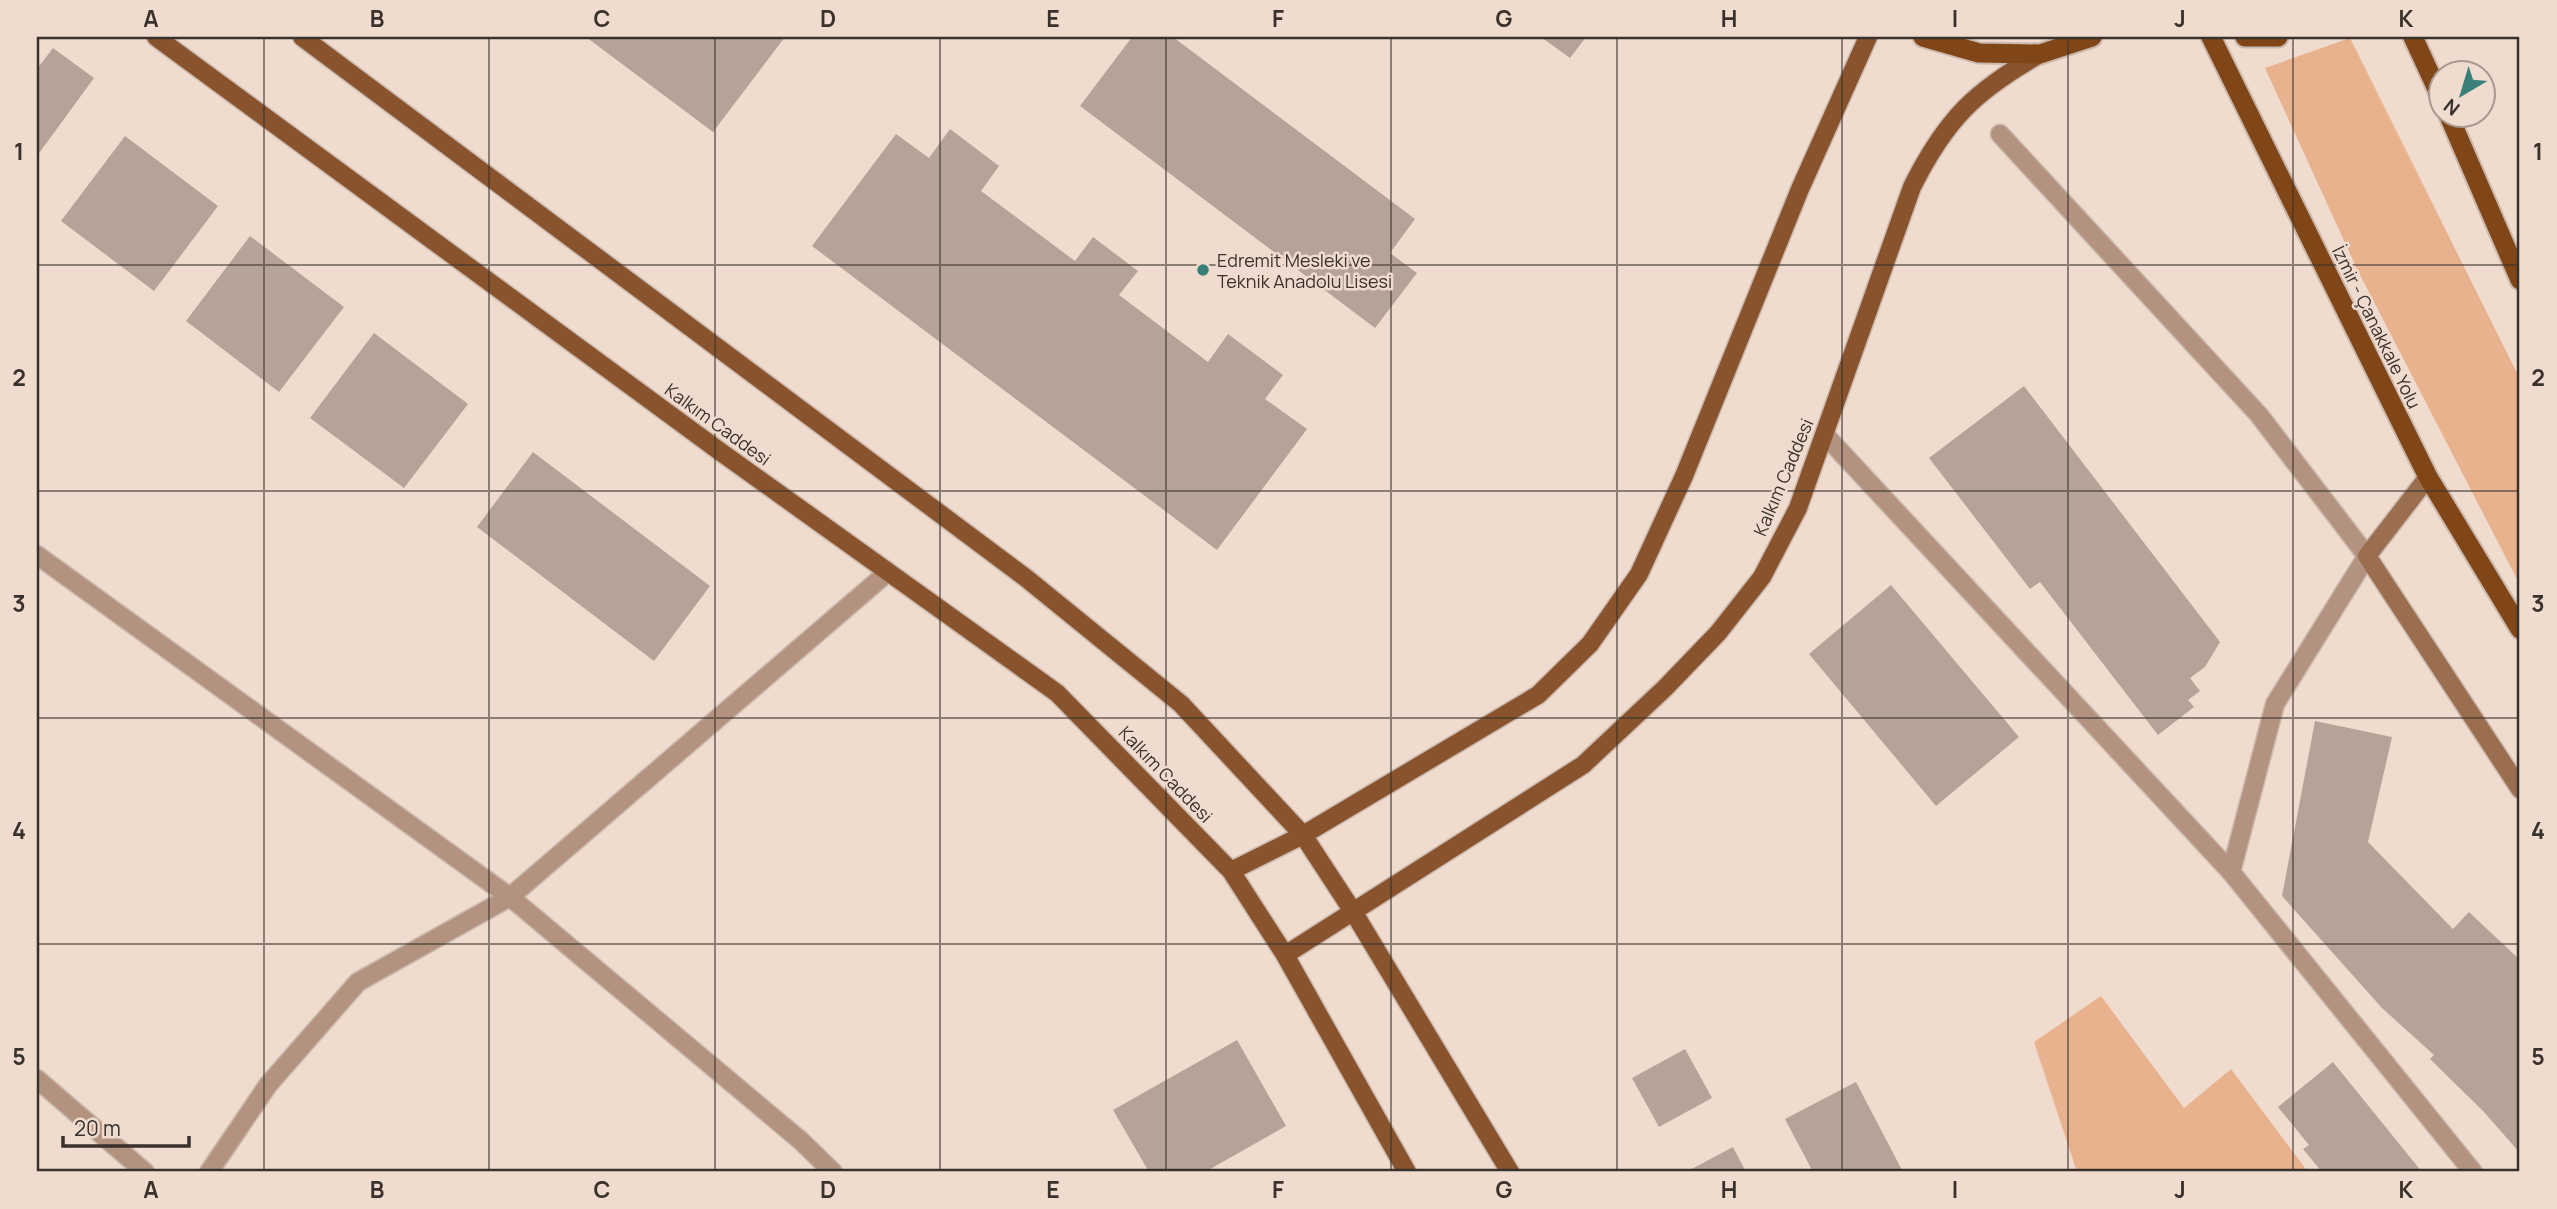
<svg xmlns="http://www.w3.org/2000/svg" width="2557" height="1209" font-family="Manrope,sans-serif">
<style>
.green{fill:#e9b28e}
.building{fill:#b6a397}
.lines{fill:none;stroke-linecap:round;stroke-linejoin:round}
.service-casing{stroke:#cbb9ae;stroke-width:21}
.minor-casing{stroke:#cbb9ae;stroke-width:21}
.secondary-casing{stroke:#cbb9ae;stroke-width:21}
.primary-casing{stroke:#cbb9ae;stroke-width:21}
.trunk-casing{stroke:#cbb9ae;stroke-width:23}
.service{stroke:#b39380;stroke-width:18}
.minor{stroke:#b39380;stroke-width:18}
.secondary{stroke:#9b6e50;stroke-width:18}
.primary{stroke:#89532d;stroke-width:18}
.trunk{stroke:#804617;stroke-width:19}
.grid{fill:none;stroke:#39312c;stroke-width:2;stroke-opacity:0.55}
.poi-dot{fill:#398078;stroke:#f0dbcf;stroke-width:2.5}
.labels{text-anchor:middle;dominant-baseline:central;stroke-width:5;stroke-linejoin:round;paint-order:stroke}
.poi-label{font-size:18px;fill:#39312c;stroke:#f0dbcf;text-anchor:start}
.street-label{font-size:18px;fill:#39312c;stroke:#f0dbcf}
.neatline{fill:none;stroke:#39312c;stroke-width:2.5}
.grid-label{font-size:23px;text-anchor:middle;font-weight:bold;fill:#39312c}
</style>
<rect width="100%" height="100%" fill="#f0dbcf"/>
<path class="green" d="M2350,38l170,341v206l-163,-316 -92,-201z
M2101,996l83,112 47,-39 77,103h-231l-43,-130z"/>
<path class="building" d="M586,37h199l-72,95z
M1132,37h41l242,182 -25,34 27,20 -42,55 -295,-222z
M1541,37h45l-16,21z
M53,48l41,30 -57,78v-87z
M950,129l49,37 -18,25 94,70 18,-24 45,34 -19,24 89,67 20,-28 55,41 -18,24 42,30 -90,121 -405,-304 84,-112 33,24z
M125,136l93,70 -64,85 -93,-70z
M250,236l94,71 -65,85 -93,-71z
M374,333l94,71 -64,84 -94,-70z
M2024,386l196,256 -15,25 -15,11 10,13 -12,9 6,7 -36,28 -118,-153 -10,7 -101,-131z
M533,452l177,134 -56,75 -177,-134z
M1891,585l128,152 -83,69 -127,-152z
M2315,721l77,16 -24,105 85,87 16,-17 51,48 -3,4 3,2v187l-37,-42 -53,-52 4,-4 -52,-47 -100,-112z
M1237,1040l49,86 -81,46h-56l-36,-62z
M1685,1049l27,49 -53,29 -27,-49z
M2333,1062l89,110h-100l-19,-23 6,-4 -31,-38z
M1856,1082l47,90h-90l-28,-53z
M1733,1147l13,25h-60z"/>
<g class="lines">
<g class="service-casing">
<path id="service" d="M2000,134l259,281 108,141"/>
</g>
<g class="minor-casing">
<path id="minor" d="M1825,435l406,437 242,300
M37,555l473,342 290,243 33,32
M2231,872l44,-168 92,-148
M37,1079l108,93
M209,1172l59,-87 90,-103 152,-85 378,-325"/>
</g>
<g class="secondary-casing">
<path id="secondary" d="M2428,477l-61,79 153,233"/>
</g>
<g class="primary-casing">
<path id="primary" d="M156,37l562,413 339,243 174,178 54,84 122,217
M302,37l724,541 155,126 122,131 51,78 156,259
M1231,871l72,-36 235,-140 52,-51 49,-70 45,-98 116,-287 68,-152
M1285,955l298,-190 82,-77 53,-55 44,-56 36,-69 114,-321c34,-68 63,-96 128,-133"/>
</g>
<g class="trunk-casing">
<path id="trunk" d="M1923,37l56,16 61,1 52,-17
M2211,37l217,440 92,152
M2245,37h33
M2413,37l29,63
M2449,116l71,164"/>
</g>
<use href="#service" class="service"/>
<use href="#minor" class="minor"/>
<use href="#secondary" class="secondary"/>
<use href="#primary" class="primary"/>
<use href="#trunk" class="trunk"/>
</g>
<path class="grid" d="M264,37v1135M489,37v1135M715,37v1135M940,37v1135M1166,37v1135M1391,37v1135M1617,37v1135M1842,37v1135M2068,37v1135M2293,37v1135M37,265h2483M37,491h2483M37,718h2483M37,944h2483"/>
<circle class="poi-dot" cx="1203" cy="270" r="7"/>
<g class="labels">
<g class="poi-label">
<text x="1217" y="260">Edremit Mesleki ve<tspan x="1217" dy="21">Teknik Anadolu Lisesi</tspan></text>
</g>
<g class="street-label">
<text transform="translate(2377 327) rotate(64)">İzmir - Çanakkale Yolu</text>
<text transform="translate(718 424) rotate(36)">Kalkım Caddesi</text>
<text transform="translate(1783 477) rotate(-67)">Kalkım Caddesi</text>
<text transform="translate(1166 774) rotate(46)">Kalkım Caddesi</text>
</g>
</g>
<rect width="2557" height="1209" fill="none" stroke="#f0dbcf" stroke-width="77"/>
<g transform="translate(2462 94) rotate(218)"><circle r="33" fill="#f0dbcf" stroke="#a7978e" stroke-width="2"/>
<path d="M0-5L12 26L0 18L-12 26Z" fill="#398078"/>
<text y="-10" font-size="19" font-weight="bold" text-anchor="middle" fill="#39312c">N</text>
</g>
<path d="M63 1136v10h126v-10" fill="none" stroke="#39312c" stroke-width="3.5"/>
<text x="74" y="1136" font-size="21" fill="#39312c" stroke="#f0dbcf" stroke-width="5" paint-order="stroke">20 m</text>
<rect x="38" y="38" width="2480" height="1132" class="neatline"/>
<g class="grid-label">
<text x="151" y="27">A</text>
<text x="377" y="27">B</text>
<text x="602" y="27">C</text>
<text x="828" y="27">D</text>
<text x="1053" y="27">E</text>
<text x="1278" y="27">F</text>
<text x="1504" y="27">G</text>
<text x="1729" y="27">H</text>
<text x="1955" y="27">I</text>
<text x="2180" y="27">J</text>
<text x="2406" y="27">K</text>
<text x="19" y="160">1</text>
<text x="2538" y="160">1</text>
<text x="19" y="386">2</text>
<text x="2538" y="386">2</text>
<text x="19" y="612">3</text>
<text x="2538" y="612">3</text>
<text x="19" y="839">4</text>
<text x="2538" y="839">4</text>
<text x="19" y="1065">5</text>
<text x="2538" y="1065">5</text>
<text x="151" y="1198">A</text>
<text x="377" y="1198">B</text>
<text x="602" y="1198">C</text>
<text x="828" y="1198">D</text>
<text x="1053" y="1198">E</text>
<text x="1278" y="1198">F</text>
<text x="1504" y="1198">G</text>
<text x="1729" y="1198">H</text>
<text x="1955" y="1198">I</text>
<text x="2180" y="1198">J</text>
<text x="2406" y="1198">K</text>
</g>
</svg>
